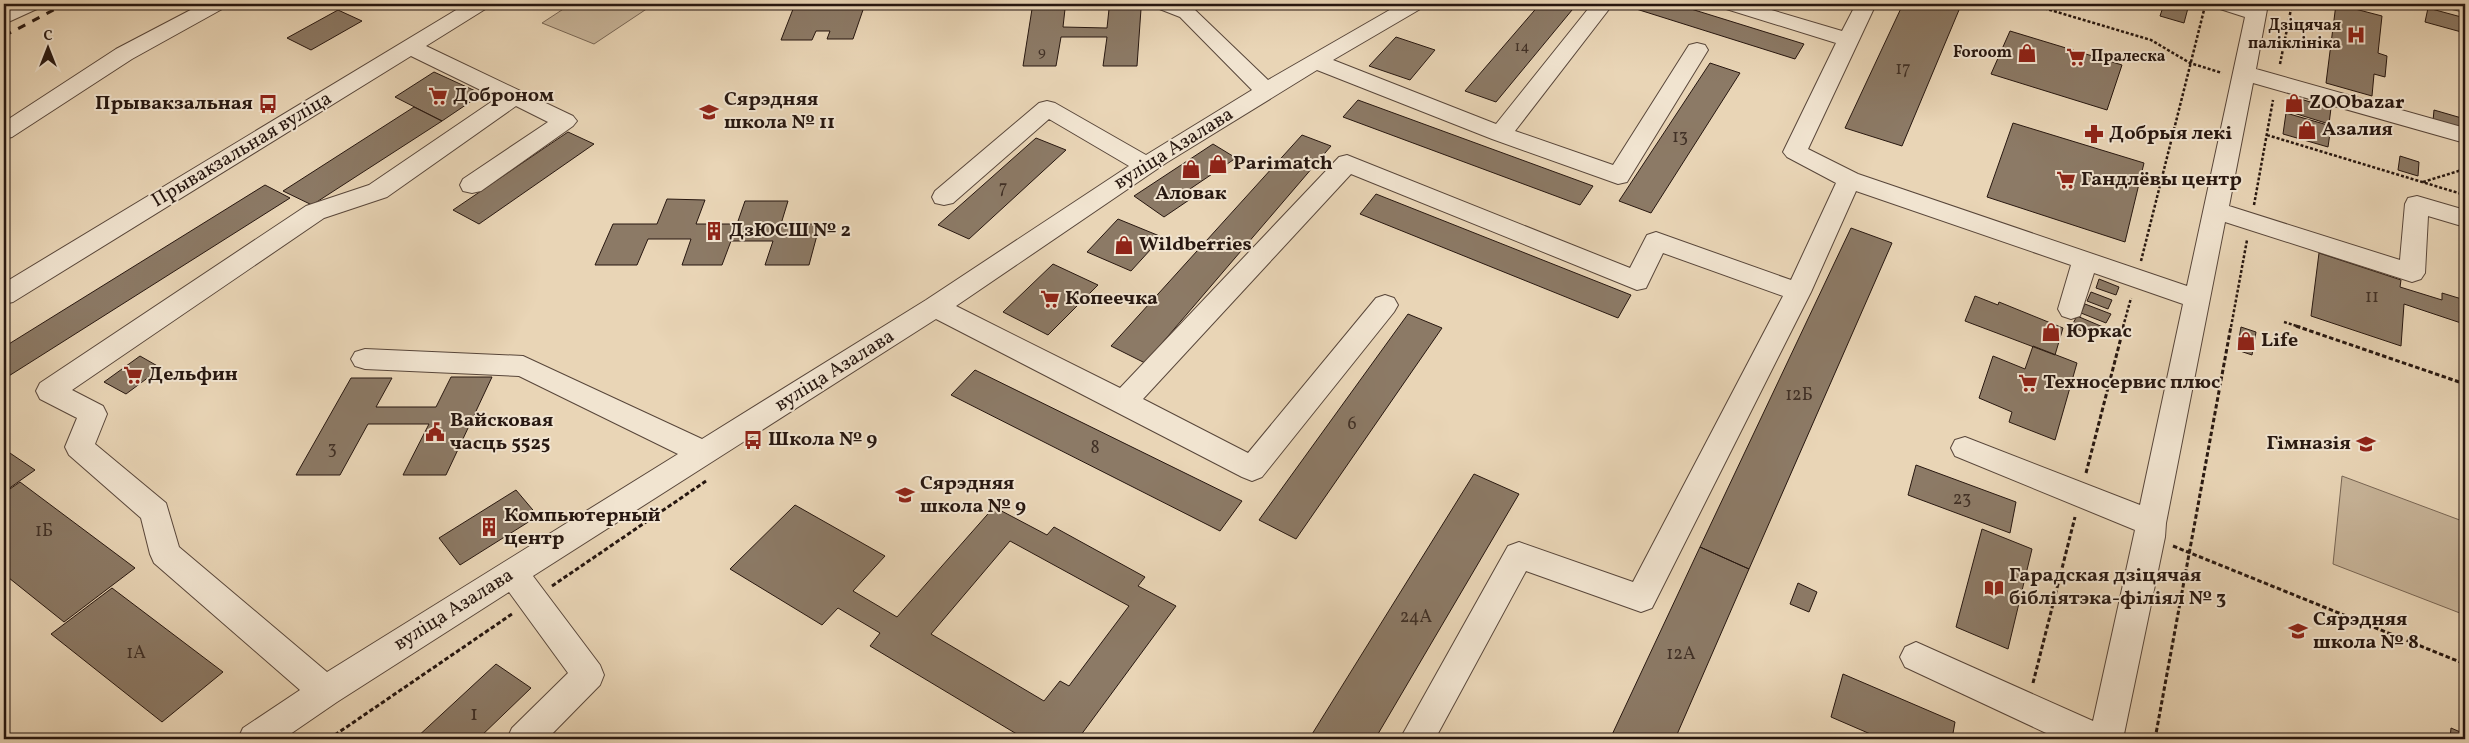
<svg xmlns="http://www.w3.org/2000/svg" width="2469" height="743" font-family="Vollkorn,serif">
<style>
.green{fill:#c8b59a;stroke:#786655}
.building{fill:#8c7a66;stroke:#271710;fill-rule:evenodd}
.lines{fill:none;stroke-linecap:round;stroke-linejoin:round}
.minor-casing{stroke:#58463a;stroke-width:2}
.path-far1{stroke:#271710;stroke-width:2.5;stroke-dasharray:3 2;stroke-linecap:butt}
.path{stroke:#271710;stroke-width:3;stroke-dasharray:4.5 2.5;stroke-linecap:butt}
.minor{fill:#f1e4d0;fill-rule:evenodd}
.rail{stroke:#271710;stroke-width:3;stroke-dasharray:8 8;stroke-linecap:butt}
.labels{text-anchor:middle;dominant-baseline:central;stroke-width:4;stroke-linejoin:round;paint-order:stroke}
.far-number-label{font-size:15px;fill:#403026}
.far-poi-label{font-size:16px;font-weight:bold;fill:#271710;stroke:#f1e4d0;text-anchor:end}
.number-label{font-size:18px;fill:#403026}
.poi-label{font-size:20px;font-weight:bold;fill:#271710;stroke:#f1e4d0;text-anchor:start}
.street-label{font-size:20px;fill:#271710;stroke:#f1e4d0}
.near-number-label{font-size:21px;fill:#403026}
</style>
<rect width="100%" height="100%" fill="#e9d5b6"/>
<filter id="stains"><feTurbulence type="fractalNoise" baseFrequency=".004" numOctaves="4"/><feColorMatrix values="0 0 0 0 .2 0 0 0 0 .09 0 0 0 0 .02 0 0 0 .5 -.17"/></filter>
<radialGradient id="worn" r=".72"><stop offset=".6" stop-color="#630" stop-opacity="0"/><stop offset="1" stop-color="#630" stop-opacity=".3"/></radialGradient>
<path class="green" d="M571,4h83l-60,40 -52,-21z
M2342,476l123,46v93l-132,-51z"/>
<path class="building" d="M795,4h70l-12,35h-26l3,-8h-14l-4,9h-31z
M1540,4h37l-81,98 -31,-11z
M1637,4h38l129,40 -9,15 -162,-51z
M1903,4h35l21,6 -57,136 -57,-18z
M2164,4l24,4 -4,15 -24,-7z
M2336,4l46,12 -4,37 9,3 -2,21 -11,-3 -2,22 -46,-13z
M2428,8l37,10v15l-40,-11z
M1032,9h33l-2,18 44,1 2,-19h32l-4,57h-34l4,-29h-46l-5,29h-33z
M338,10l24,11 -51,29 -24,-12z
M2010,31l112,34 -15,45 -116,-36z
M1396,37l39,13 -25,30 -41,-14z
M1710,63l30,10 -89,140 -32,-12z
M434,72l48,22 -40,27 -47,-24z
M2290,96l41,12 -2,16 -42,-13z
M1358,100l235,86 -13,19 -237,-88z
M414,107l28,14 -130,84 -29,-14z
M2434,110l31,9v11l-32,-9z
M2286,113l45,13 -3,21 -45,-13z
M2013,123l131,40 -19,79 -138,-45z
M568,132l26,12 -115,80 -26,-14z
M1302,135l29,11 -186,217 -34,-17z
M1036,138l30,12 -97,89 -31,-14z
M1213,144l23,14 -52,35 8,5 -28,19 -30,-21z
M2400,156l19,6 -1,14 -20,-6z
M265,185l25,13 -286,181v-32z
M1376,194l255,101 -13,23 -258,-104z
M667,199l38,1 -9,24h41l8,-23h43l-7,23h39l-11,41h-44l8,-24h-42l-9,24h-40l9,-26h-43l-11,26h-42l18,-41h44z
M1118,219l44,18 -31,34 -44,-19z
M1851,228l41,15 -143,326 -49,-22z
M2319,253l82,27 -1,7 42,13v-7l23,7v29l-4,-2v-4l-57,-19 -3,42 -90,-30z
M1053,264l45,21 -50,50 -45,-23z
M2099,279l20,8 -3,8 -20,-7z
M2091,292l21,8 -4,9 -21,-8z
M1975,296l23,9 1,-3 64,26 -8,27 -90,-34z
M2085,304l26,10 -5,9 -25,-10z
M1408,314l34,14 -146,211 -37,-19z
M2077,316l26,11 -5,10 -27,-10z
M2241,327l15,5 -4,23 -15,-5z
M2033,346l44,17 -22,77 -46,-18 3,-10 -33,-14 14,-42 32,13z
M140,356l21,12 -35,26 -22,-12z
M975,370l267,131 -22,30 -269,-136z
M451,377h41l-46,98h-43l26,-51h-61l-28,51h-44l55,-97h41l-16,29h60z
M4,449l31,21 -31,22z
M1916,465l100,37 -6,31 -102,-38z
M1474,474l45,20 -144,245h-66z
M20,482l115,86 -71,54 -60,-48v-81z
M516,490l22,26 -78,49 -21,-27z
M795,505l90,51 -32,35 44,26 97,-110 53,28 7,-8 91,50 -7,9 38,20 -98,133h-53l-155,-93 10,-13 -42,-25 -16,17 -92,-56zM1010,541l119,65 -60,80 -9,-5 -16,20 -113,-67z
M1982,529l50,20 -24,100 -52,-22z
M1700,547l49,22 -74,170h-65z
M1798,583l19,9 -8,20 -19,-8z
M112,588l111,84 -61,50 -111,-88z
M496,664l35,24 -53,51h-63z
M1843,674l112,48 -3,17h-70l-51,-22z
M2451,728l14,6v5h-15z"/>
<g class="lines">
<g class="minor-casing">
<path id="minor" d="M16,4h27l-4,4 -35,16v-14z
M202,4h26l-4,4 -92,51 -120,78 -8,2v-17l112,-73z
M466,4h25l-4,4 -61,38 147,70 4,5 -4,5 -92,65 -9,2 -9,-2 -3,-6 3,-6 85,-57 -32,-16 -129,91 -63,21 -252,172 31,16 4,8 -12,30 71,59 13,44 148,125 351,-218 -159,-78 -154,-7 -10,-3 -4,-7 4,-7 10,-3 158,7 179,83 224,-139 203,-134 -80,-47 -96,84 -9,2 -9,-2 -3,-6 3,-6 104,-88 8,-2 8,2 91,52 106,-65 -72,-73 -23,-9 -3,-4h28l12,5 74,71 132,-76h25l-3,4 -89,52 163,64 96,-120h21l-98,127 98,34 76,-120 8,-2 8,2 3,5 -81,132 -9,2 -126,-45 -175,-69 -151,93 -210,143 164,82 219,-231 8,-2 283,113 17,-33 9,-3 135,48 45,-97 -49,-26 -4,-5 53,-109 -113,-35 -3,-4h31l91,27 14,-27h20l-68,145 50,25 329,112 58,-269 -28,-9 -4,-4h55l-12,65 209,59v15l-212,-60 -24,123 171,54 5,-56 3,-6 9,-2 48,14v17l-37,-11 -3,57 -4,6 -9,3 -187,-60 -59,301 -1,14 -42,202h-64l-154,-72 -5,-10 5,-10 11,-5 177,79 42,-191 -180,-74 -4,-8 4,-8 10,-3 175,68 43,-201 -89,-31 -14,43 -9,3 -9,-3 -4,-7 13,-44 -215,-74 -45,101 -159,316 -11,4 -115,-41 -91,168h-35l108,-193 11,-4 114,40 150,-286 -120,-43 -17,35 -9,2 -286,-116 -208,225 105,54 128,-155 9,-3 9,3 4,7 -4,7 -132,165 -10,4 -10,-4 -306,-158 -403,257 67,89 4,10 -4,10 -53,54h-40l5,-11 56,-55 -59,-81 -172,110 -54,37h-45l5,-11 57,-38 -146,-127 -4,-9 -9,-36 -72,-63 -4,-8 12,-29 -37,-19 -4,-8 4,-8 266,-177 63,-21 128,-87 -86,-42 -398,246 -9,2v-21z
M2444,4h21v8l-17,-4z"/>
</g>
<path class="path-far1" d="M2030,4l121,36 39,23 32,10
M2280,64l12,-60
M2267,135l198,60
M2423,182l42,-13
M2254,205l19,-105
M2141,261l63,-251
M2284,322l16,5
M2123,327l8,-29
M2231,327l16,-87"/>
<path class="path" d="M2296,326l169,58
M2086,473l38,-147
M2173,546l292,118
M552,586l154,-105
M2033,683l42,-166
M329,739l183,-125
M2155,739l76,-413"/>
<use href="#minor" class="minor"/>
<path class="rail" d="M4,7l6,-3
M4,36l61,-32"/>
</g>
<defs>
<g id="hospital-bare" transform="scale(1.5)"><path d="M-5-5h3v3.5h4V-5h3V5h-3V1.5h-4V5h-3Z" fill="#8f2418" stroke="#f1e4d0" stroke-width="2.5" paint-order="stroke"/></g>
<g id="shop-bare" transform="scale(1.5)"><path d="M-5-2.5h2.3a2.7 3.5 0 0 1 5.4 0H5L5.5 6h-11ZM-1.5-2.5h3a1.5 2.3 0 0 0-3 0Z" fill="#8f2418" stroke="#f1e4d0" stroke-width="2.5" paint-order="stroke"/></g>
<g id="supermarket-bare" transform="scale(1.5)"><path d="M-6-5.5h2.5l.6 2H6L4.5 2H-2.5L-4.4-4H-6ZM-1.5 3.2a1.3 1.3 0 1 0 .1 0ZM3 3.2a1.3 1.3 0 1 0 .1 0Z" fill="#8f2418" stroke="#f1e4d0" stroke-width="2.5" paint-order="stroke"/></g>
<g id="bus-bare" transform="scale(1.5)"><path d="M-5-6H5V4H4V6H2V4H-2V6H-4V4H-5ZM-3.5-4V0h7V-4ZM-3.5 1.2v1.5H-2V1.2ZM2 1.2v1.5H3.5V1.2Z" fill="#8f2418" stroke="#f1e4d0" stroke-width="2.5" paint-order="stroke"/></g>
<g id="school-bare" transform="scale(1.5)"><path d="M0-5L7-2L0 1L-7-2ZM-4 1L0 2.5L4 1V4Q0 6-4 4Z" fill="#8f2418" stroke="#f1e4d0" stroke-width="2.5" paint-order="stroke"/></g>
<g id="pharmacy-bare" transform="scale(1.5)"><path d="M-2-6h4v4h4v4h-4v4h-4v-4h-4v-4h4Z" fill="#8f2418" stroke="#f1e4d0" stroke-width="2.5" paint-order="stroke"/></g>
<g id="building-bare" transform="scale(1.5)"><path d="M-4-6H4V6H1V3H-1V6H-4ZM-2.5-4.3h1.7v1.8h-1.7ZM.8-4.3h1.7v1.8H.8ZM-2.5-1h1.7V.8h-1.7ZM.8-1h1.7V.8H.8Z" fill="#8f2418" stroke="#f1e4d0" stroke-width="2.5" paint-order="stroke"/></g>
<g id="civic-bare" transform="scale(1.5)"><path d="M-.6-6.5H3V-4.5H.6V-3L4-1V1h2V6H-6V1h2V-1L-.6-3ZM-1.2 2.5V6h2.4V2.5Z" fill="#8f2418" stroke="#f1e4d0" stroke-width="2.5" paint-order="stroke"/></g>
<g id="library-bare" transform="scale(1.5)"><path d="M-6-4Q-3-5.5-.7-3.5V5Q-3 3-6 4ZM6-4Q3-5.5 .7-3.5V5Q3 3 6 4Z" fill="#8f2418" stroke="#f1e4d0" stroke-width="2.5" paint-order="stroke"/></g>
</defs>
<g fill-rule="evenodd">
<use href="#hospital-bare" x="2356" y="35"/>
<use href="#shop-bare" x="2027" y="53"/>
<use href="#supermarket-bare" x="2076" y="57"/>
<use href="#supermarket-bare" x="438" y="96"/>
<use href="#shop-bare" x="2294" y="103"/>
<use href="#bus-bare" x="268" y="104"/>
<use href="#school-bare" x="709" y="112"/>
<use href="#shop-bare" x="2307" y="130"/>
<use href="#pharmacy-bare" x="2094" y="134"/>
<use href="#shop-bare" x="1218" y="164"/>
<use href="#shop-bare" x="1191" y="169"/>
<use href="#supermarket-bare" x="2066" y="180"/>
<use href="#building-bare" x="714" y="231"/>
<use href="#shop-bare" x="1124" y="245"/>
<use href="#supermarket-bare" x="1050" y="299"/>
<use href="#shop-bare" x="2051" y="332"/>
<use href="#shop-bare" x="2246" y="341"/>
<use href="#supermarket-bare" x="133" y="375"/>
<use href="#supermarket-bare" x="2028" y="383"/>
<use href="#civic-bare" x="435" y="432"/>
<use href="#bus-bare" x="753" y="440"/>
<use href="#school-bare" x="2366" y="444"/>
<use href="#school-bare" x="905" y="495"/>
<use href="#building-bare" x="489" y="527"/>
<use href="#library-bare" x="1994" y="588"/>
<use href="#school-bare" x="2298" y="631"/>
</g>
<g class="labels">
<g class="far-number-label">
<text x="1522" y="47">14</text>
<text x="1042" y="52">9</text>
</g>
<g class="far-poi-label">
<text x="2341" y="26">Дзіцячая<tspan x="2341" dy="18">паліклініка</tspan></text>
<text x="2012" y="53">Foroom</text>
<text x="2091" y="57" text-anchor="start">Пралеска</text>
</g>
<g class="number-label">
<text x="1903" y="69">17</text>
<text x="1680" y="137">13</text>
<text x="1003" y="188">7</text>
<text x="2372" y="297">11</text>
<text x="1799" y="395">12Б</text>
<text x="1352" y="424">6</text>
<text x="1095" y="448">8</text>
<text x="332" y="449">3</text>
<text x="1962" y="499">23</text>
<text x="44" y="531">1Б</text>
<text x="1416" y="617">24А</text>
<text x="136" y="653">1А</text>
<text x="1681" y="654">12А</text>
</g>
<g class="poi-label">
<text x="453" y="96">Доброном</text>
<text x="724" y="100">Сярэдняя<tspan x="724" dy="23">школа № 11</tspan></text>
<text x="2309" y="103">ZOObazar</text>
<text x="253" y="104" text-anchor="end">Прывакзальная</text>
<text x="2322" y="130">Азалия</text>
<text x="2109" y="134">Добрыя лекі</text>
<text x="1233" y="164">Parimatch</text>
<text x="2081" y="180">Гандлёвы центр</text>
<text x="1191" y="194" text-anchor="middle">Аловак</text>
<text x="729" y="231">ДзЮСШ № 2</text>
<text x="1139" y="245">Wildberries</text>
<text x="1065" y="299">Копеечка</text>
<text x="2066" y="332">Юркас</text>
<text x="2261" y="341">Life</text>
<text x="148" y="375">Дельфин</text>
<text x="2043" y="383">Техносервис плюс</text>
<text x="450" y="421">Вайсковая<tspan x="450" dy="23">часць 5525</tspan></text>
<text x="768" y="440">Школа № 9</text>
<text x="2351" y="444" text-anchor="end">Гімназія</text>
<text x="920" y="484">Сярэдняя<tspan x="920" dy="23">школа № 9</tspan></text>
<text x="504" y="516">Компьютерный<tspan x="504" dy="23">центр</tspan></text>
<text x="2009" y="576">Гарадская дзіцячая<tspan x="2009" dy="23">бібліятэка-філіял № 3</tspan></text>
<text x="2313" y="620">Сярэдняя<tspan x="2313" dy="23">школа № 8</tspan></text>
</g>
<g class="street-label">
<text transform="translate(1174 149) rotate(-32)">вуліца Азалава</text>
<text transform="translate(242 150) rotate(-31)">Прывакзальная вуліца</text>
<text transform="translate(835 371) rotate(-32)">вуліца Азалава</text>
<text transform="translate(454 610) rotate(-32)">вуліца Азалава</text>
</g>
<g class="near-number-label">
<text x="474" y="714">1</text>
</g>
</g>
<rect width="2469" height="743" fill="none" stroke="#e9d5b6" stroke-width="20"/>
<rect x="5" y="5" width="2459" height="733" fill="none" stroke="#271710" stroke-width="2.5"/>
<rect x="10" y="10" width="2449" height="723" fill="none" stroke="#271710"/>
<g transform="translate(48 48)" stroke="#f1e4d0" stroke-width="4" paint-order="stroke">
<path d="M0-4L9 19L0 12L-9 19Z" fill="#271710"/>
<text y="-8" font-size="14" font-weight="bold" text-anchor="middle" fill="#271710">С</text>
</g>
<rect width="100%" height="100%" filter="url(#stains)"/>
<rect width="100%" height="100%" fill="url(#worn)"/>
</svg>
